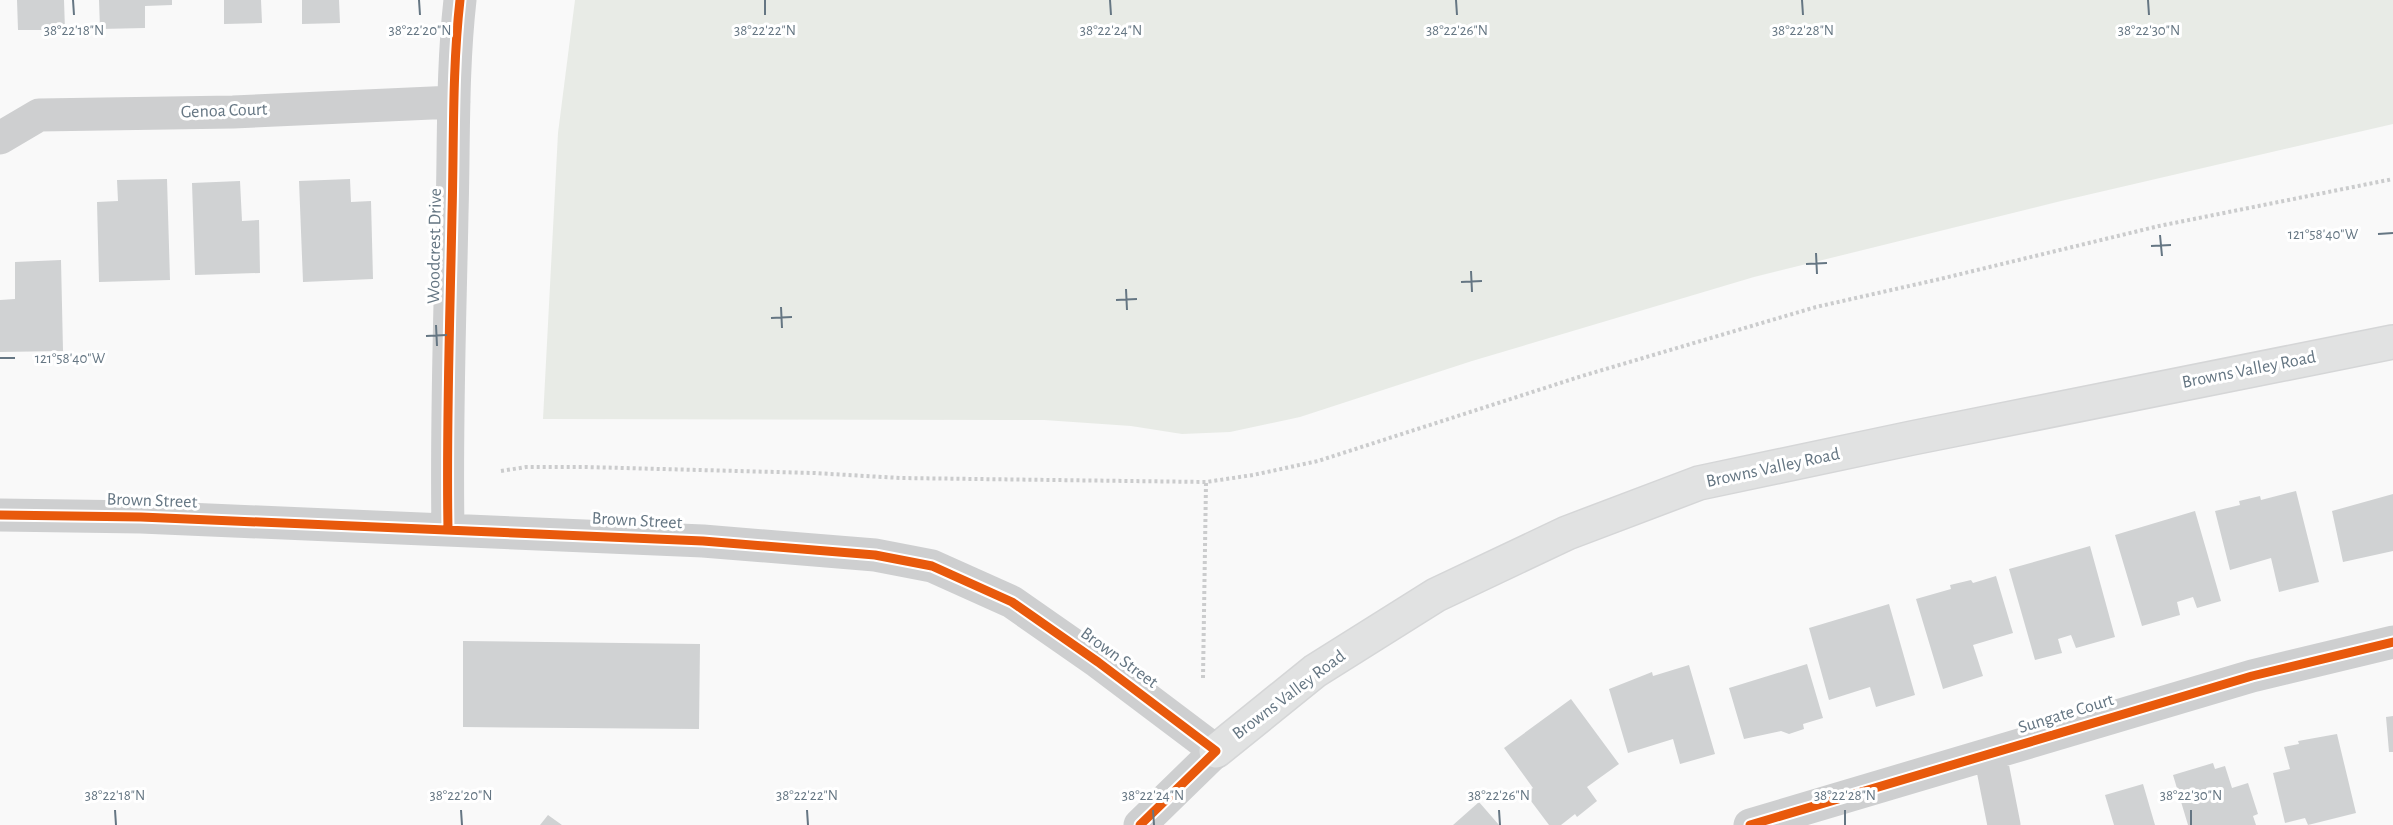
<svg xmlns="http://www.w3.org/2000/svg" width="2393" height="825" font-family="'Alegreya Sans',sans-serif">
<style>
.green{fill:#e8ebe6}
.building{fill:#d0d2d3}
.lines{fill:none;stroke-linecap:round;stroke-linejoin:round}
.major-casing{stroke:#d5d6d7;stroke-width:36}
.path{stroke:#cbcccd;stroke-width:4;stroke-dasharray:3 3;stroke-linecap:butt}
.minor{stroke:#cecfd0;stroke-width:33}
.major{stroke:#e1e2e2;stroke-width:33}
.cycleway-casing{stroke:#fff;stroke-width:13}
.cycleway{stroke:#e8590c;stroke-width:9}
.ticks{fill:none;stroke:#657683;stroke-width:2}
.labels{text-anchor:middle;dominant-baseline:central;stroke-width:6;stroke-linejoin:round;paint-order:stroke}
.street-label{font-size:18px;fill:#657683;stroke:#fff}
.ticks-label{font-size:15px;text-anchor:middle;fill:#657683;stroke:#fff;stroke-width:6;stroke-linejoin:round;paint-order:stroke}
</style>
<rect width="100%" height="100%" fill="#f9f9f9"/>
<path class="green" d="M575,0h1818v124l-332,77 -307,76 -282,84 -172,56 -70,15 -48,2 -51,-8 -87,-6 -501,-1 15,-286z"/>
<path class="building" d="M17,0h47l1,30h-47z
M99,0h73v5l-27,1v22l-45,1z
M224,0h37l1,23 -38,1z
M302,0h37l1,23 -38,1z
M167,179l3,101 -71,2 -2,-80 21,-1 -1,-21z
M350,179l1,23 20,-1 2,78 -70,3 -4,-101z
M240,181l2,40 17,-1 1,53 -65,2 -3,-92z
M61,260l2,91 -63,1v-52l15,-1v-37z
M2296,491l23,91 -40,10 -8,-34 -41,12 -15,-59 25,-6 -1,-4 21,-5 1,4z
M2393,494v57l-50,11 -11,-51z
M2195,511l26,90 -24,7 -4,-11 -16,5 3,13 -38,11 -27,-91z
M2090,546l25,91 -39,11 -5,-13 -13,4 4,14 -27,7 -26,-91z
M1996,576l17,57 -40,12 10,31 -40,13 -27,-90 35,-10 -1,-4 21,-5 2,3z
M1889,604l26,91 -39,12 -6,-20 -41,13 -20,-72z
M463,641l237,3 -1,85 -236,-2z
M1807,664l16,54 -20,6 1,5 -15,5 -8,-3 -37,8 -15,-51z
M1689,665l26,89 -35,10 -7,-25 -45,14 -19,-64 43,-17 1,4z
M1571,699l48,65 -32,23 10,14 -20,16 -2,-3 -14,11h-12l-24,-32 8,-5 -29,-40z
M2393,716v36h-4l-3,-35z
M2337,734l19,79 -48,12 -3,-7 -20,5 -12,-50 17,-4 -6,-22 15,-3 -1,-3z
M2213,763l2,6 10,-3 7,22 16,-5 10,31 -5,2 3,9h-68l-15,-50z
M2143,784l12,41h-41l-9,-30z
M1479,802l20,23h-46z
M548,815l14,10h-22z"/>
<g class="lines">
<g class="major-casing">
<path id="major" d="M1216,751l99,-80 121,-76 131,-62 132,-50 213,-45 481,-96"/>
</g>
<path class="path" d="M501,471l25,-4h59l229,6 86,5 306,4 47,-7 65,-14 264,-85 234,-69 124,-28 219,-53 234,-47
M1203,678l3,-196"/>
<path class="minor" d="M0,138l39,-23 194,-3 221,-10
M0,515l141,2 562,24 172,14 57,11 80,36 86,60 118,89 -76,74
M448,529c-2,-105 2,-210 4,-315 2,-71 0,-143 8,-214
M1990,754l14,71
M1750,825l502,-149 141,-34"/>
<use href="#major" class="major"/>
<g class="cycleway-casing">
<path id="cycleway" d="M0,515l141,2 562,24 172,14 57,11 80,36 86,60 118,89 -76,74
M448,529c-2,-105 2,-210 4,-315 2,-71 0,-143 8,-214
M1750,825l502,-149 141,-34"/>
</g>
<use href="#cycleway" class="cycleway"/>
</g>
<path class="ticks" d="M73,0l1,15M419,0l1,15M765,0v15M1110,0l1,15M1456,0l1,15M1802,0l1,15M2148,0l1,15M2378,234l15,-1M2160,235l2,21M2151,246l20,-1M1816,253l1,21M1806,264l21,-1M1471,271l1,21M1461,282l21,-1M1126,289l1,21M1116,300l21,-1M781,307l1,21M771,318l21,-1M436,325l1,21M426,336l21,-1M0,358h15M115,810l1,15M461,810l1,15M807,810l1,15M1153,810l1,15M1499,810l1,15M1845,810v15M2191,810v15"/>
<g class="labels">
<g class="street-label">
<text transform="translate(224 111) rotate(-2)">Genoa Court</text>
<text transform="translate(435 246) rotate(-89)">Woodcrest Drive</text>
<text transform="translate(2249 370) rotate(-11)">Browns Valley Road</text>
<text transform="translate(1773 468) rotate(-12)">Browns Valley Road</text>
<text transform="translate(152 501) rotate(2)">Brown Street</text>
<text transform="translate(637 521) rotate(3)">Brown Street</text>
<text transform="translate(1119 658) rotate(36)">Brown Street</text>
<text transform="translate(1289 695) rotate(-37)">Browns Valley Road</text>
<text transform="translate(2066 714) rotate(-17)">Sungate Court</text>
</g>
</g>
<g class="ticks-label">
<text x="74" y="35">38°22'18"N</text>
<text x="420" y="35">38°22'20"N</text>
<text x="765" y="35">38°22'22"N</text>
<text x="1111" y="35">38°22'24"N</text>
<text x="1457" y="35">38°22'26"N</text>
<text x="1803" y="35">38°22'28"N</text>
<text x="2149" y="35">38°22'30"N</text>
<text x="2323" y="239">121°58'40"W</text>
<text x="70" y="363">121°58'40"W</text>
<text x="115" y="800">38°22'18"N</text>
<text x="461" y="800">38°22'20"N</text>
<text x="807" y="800">38°22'22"N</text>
<text x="1153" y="800">38°22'24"N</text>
<text x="1499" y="800">38°22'26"N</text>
<text x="1845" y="800">38°22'28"N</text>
<text x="2191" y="800">38°22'30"N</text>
</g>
</svg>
